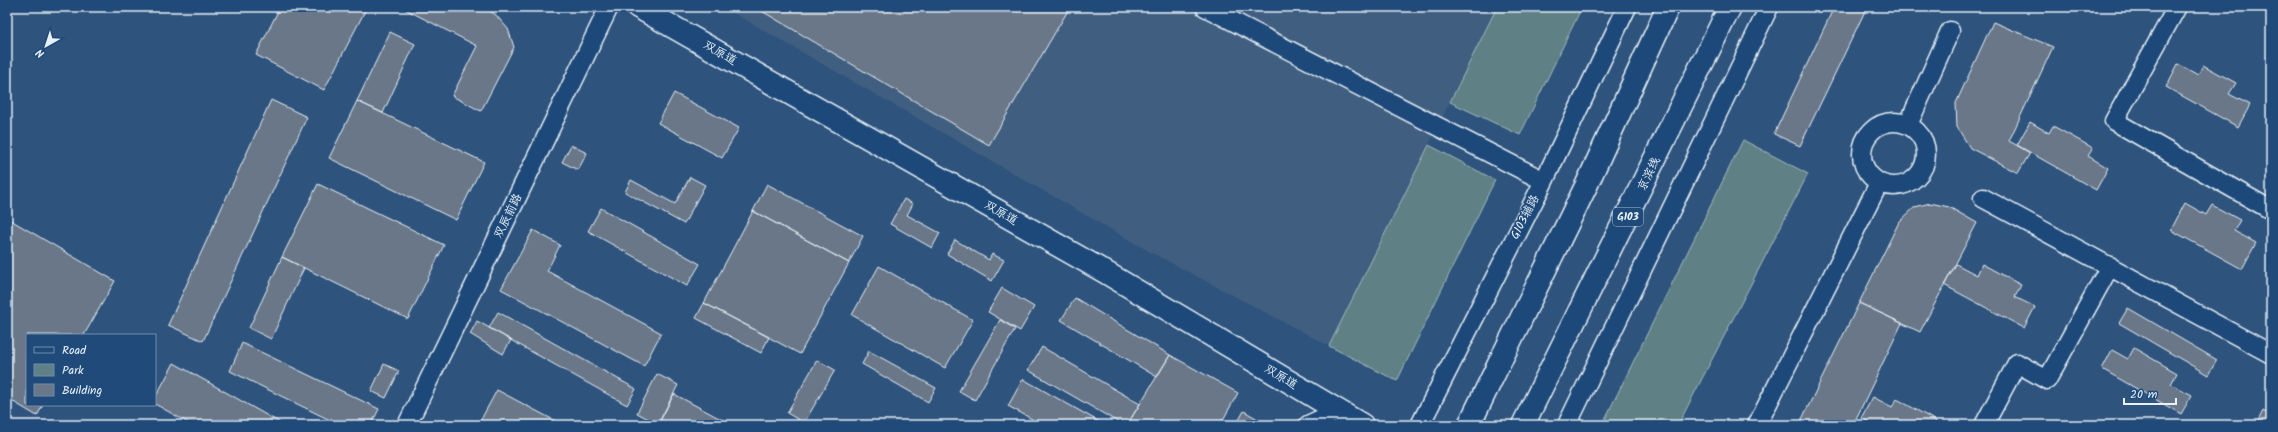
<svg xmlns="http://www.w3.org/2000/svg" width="2278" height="432" font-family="Kalam,'LXGW WenKai TC',sans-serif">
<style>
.built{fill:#405e80}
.green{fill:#5f8185;stroke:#a4b9be}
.building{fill:#697788;stroke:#e8f1f8}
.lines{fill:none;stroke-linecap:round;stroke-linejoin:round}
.minor-casing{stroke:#e8f1f8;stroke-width:21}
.major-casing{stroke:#e8f1f8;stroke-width:25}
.highway-casing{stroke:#e8f1f8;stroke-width:25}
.minor{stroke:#1f4a7a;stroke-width:18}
.major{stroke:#1f4a7a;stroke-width:22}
.highway{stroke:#1f4a7a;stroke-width:22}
.labels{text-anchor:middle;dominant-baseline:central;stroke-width:3;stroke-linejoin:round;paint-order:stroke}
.shield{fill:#1f4a7a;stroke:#acbfd2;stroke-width:1}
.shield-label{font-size:11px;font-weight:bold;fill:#e8f1f8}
.street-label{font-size:12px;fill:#e8f1f8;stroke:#1f4a7a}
</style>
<rect width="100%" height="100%" fill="#2e537d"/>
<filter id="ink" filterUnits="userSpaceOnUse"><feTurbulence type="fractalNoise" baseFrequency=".025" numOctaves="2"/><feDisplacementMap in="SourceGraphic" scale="8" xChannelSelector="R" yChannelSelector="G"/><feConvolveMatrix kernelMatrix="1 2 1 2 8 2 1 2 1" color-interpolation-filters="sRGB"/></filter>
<g filter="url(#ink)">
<path class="built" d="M723,7h774l-168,339 -184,-97z"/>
<path class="green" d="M1497,7h85l-62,128 -70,-33z
M1743,140l65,34 -130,251h-76z
M1429,145l66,35 -98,201 -68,-35z"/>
<path class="building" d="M280,7h87l-43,83 -68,-35z
M401,7h81l13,7 13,15 6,18 -33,64 -29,-15 25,-50z
M755,7h315l-81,138z
M1834,7h33l-67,139 -26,-12z
M1993,22l60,25 -44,94 21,12 -12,20 -48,-25 -13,-21 -1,-24z
M390,32l25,12 -32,69 -26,-12z
M2178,64l20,11 5,-10 33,18 -7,11 21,11 -12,22 -72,-40z
M674,93l65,35 -17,30 -64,-35z
M271,100l36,17 -104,224 -35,-16z
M357,101l127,61 -28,58 -127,-62z
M2030,122l19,11 4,-7 40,22 -5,8 20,12 -12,22 -79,-45z
M571,145l16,8 -9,17 -16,-8z
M690,177l15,8 -21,39 -59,-32 6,-12 44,24z
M318,184l126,61 -36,74 -126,-62z
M767,184l96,52 -14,27 -96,-52z
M904,199l9,5 -6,11 33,18 -8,15 -42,-24z
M1930,203l19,4 28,16 -57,109 -61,-29 40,-81 16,-15z
M2185,203l21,12 6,-10 28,15 -6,11 22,12 -14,26 -71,-39z
M601,208l99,56 -13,22 -99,-55z
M753,211l96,52 -49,91 -96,-51z
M7,218l108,63 -31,54h-57v70h16l-6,11 -30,-18z
M533,230l27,15 -13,26 114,62 -17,33 -143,-77z
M955,240l34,20 3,-6 12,6 -12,21 -45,-27z
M282,257l22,11 -33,71 -22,-11z
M1956,264l21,11 5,-11 39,21 -6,12 20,10 -11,21 -80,-43z
M879,266l94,54 -28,48 -93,-53z
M1002,288l32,19 -14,24 -32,-19z
M1075,298l95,57 -13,22 -96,-57z
M704,303l65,34 -8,16 -65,-35z
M1859,303l43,20 -49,102h-54z
M2128,308l89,52 -9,15 -89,-52z
M498,312l138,77 -9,16 -138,-77z
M1000,320l15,9 -40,71 -16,-9z
M477,321l34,19 -8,14 -33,-20z
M242,343l137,66 -8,16h-31l-110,-54z
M1042,347l98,57 -13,21h-4l-95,-55z
M2134,348l43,25 -6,11 21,11 -11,19 -79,-45 10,-19 16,9z
M869,351l67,37 -8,14 -66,-38z
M1170,355l68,38 -18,32h-93z
M817,360l18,10 -31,53 -17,-10z
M174,363l110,62h-92l-37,-21v-6z
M384,364l15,7 -13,27 -15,-7z
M657,374l21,11 -20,39 -21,-11z
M1023,379l82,46h-62l-35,-19z
M497,390l66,35h-85z
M674,394l58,31h-74z
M1873,397l19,10 5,-8 39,22 -2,4h-59l-14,-7z
M1244,411l24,14h-32z
M2263,411l8,4v10h-15z"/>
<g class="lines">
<g class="minor-casing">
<path id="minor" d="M1205,7l339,174
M2177,7l-63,114 157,89
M1862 154a32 32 0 1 1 64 0a32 32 0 1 1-64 0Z
M1908,125l42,-94
M1983,198l288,156
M407,425l202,-418
M1308,425l30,-14
M1420,425l124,-244 83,-174
M1567,425l202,-418
M1757,425l122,-242
M1984,425l33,-62 30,17 63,-114"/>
</g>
<g class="major-casing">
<path id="major" d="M638,7l467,265 257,153"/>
</g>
<g class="highway-casing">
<path id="highway" d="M1469,425l118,-241 81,-177
M1523,425l207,-418"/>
</g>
<use href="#minor" class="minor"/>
<use href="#major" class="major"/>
<use href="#highway" class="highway"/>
</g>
</g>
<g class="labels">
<rect class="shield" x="1613" y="208" width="30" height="18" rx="3"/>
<g class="shield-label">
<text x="1628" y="217">G103</text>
</g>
<g class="street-label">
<text transform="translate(720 53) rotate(30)">双原道</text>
<text transform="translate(1649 174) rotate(-64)">京滨线</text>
<text transform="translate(1001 213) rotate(30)">双原道</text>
<text transform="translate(508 216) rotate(-64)">双辰前路</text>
<text transform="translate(1525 217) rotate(-63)">G103辅路</text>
<text transform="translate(1281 377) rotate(31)">双原道</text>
</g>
</g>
<rect width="2278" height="432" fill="none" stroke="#1f4a7a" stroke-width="24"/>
<rect x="12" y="12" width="2254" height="408" fill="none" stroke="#e8f1f8" stroke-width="1.5" filter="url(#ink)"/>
<rect x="26" y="334" width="130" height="72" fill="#1f4a7a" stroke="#6f8dac"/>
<rect x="34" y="347" width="20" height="6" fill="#1f4a7a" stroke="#6f8dac"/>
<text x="62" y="354" font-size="12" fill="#e8f1f8">Road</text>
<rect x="34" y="364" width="20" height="12" fill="#5f8185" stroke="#6f8dac"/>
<text x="62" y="374" font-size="12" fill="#e8f1f8">Park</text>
<rect x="34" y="384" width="20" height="12" fill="#697788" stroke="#6f8dac"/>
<text x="62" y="394" font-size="12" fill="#e8f1f8">Building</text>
<g transform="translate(46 46) rotate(219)" stroke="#1f4a7a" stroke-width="3" paint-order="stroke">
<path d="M0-3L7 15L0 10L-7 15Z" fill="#e8f1f8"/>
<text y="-6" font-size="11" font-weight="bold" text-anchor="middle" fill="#e8f1f8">N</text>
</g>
<path d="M2124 398v6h52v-6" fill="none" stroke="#e8f1f8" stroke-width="2"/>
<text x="2130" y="398" font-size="12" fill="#e8f1f8" stroke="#1f4a7a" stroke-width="3" paint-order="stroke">20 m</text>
</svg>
